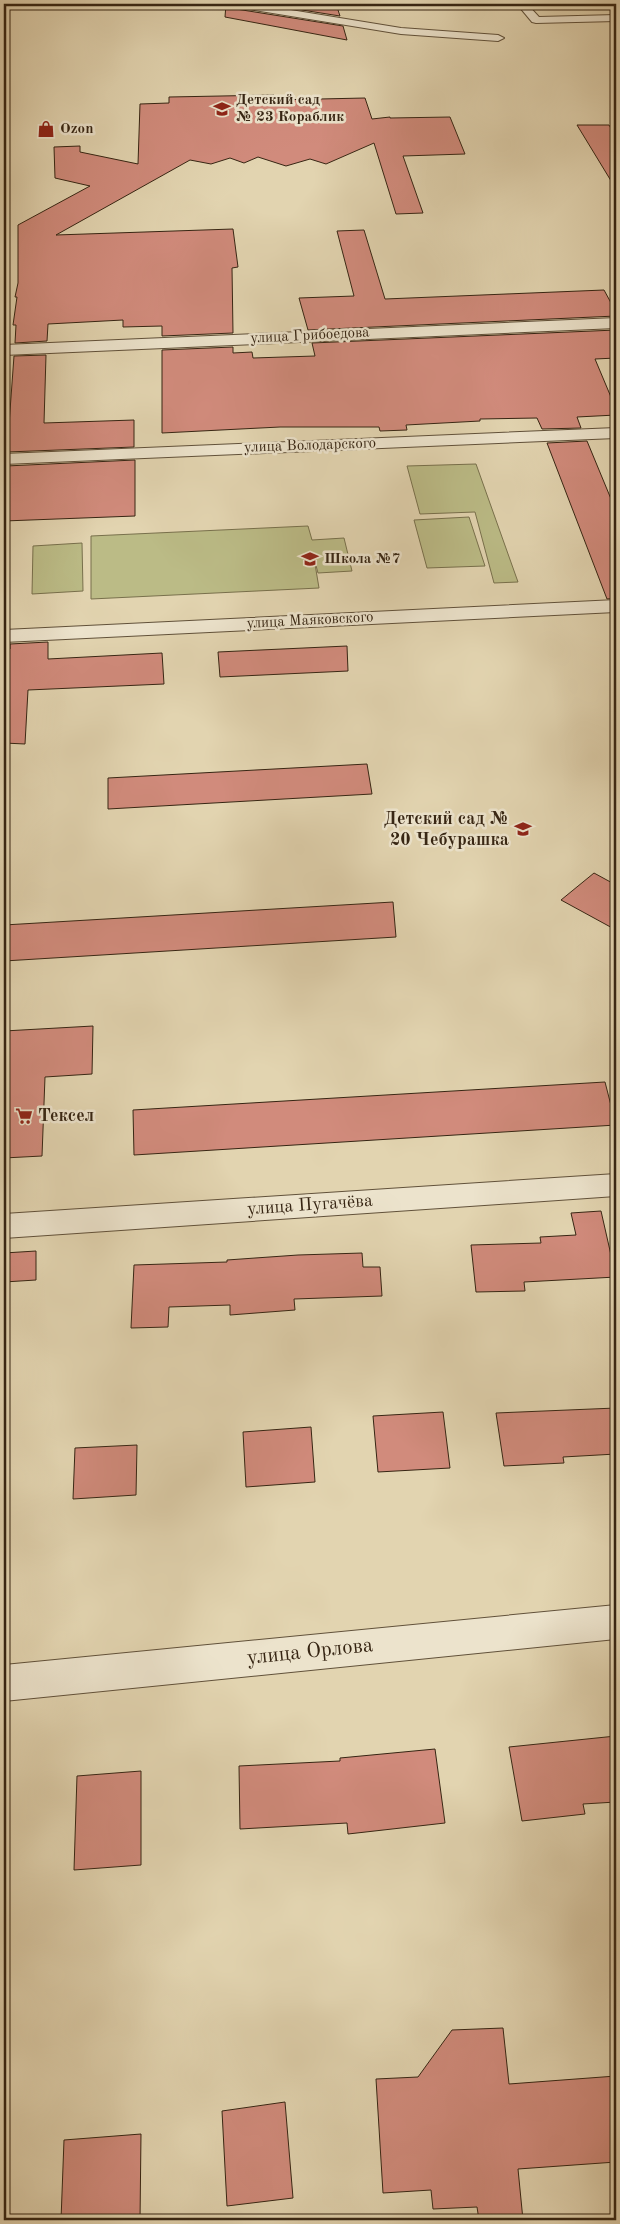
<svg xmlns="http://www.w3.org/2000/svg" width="620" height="2224" font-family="'Old Standard TT',serif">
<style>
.green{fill:#bbbb86;stroke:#78704c}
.building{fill:#d18b7c;stroke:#362513}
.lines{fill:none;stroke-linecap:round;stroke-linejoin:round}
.minor-casing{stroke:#61513a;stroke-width:2}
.tertiary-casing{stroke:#61513a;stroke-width:2}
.minor{fill:#ece3cc;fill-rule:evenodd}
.tertiary{fill:#ece3cc;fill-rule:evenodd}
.labels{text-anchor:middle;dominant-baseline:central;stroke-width:5;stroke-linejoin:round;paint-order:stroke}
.far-poi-label{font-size:15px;font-weight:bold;fill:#362513;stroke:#ece3cc;text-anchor:start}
.far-street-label{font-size:15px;fill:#362513;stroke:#ece3cc}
.poi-label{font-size:18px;font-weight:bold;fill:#362513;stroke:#ece3cc;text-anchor:end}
.street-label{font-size:18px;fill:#362513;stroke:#ece3cc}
.near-street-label{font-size:21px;fill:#362513;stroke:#ece3cc}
</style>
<rect width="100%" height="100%" fill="#e2d4b0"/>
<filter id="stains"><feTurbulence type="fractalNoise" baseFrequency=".004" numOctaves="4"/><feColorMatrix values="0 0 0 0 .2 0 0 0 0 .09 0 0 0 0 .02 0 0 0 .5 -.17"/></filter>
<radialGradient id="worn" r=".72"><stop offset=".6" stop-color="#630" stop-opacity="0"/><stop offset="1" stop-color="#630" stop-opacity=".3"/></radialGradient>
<path class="green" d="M476,464l42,118 -24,1 -19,-71 -55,2 -13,-48z
M469,517l16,49 -58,2 -13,-48z
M308,526l4,14 32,-2 8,33 -34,2 -4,-15 5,30 -228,11v-63z
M82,543l1,48 -51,3 1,-48z"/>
<path class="building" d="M226,4l10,5 107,17 4,14 -122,-23z
M264,4h72l4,12z
M274,95v5l91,-2 7,21 18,-2v1l60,-1 15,37 -62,2 20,57 -27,1 -22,-71 -48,21 -16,-5 -24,7 -28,-9 -14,6 -14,-5 -19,6 -21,-4 -134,75 177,-6 5,38 -6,1 1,65 -71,3v-10l-39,1v-7l-75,4 -1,17 -32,2 1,-18h-3l4,-28h-2l3,-14v-58l72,-39 -35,-8 -1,-31 26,-1v6l58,12 2,-60 29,-1v-6z
M577,125h32l7,12v52z
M364,230l21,69 219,-9 12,22v4l-308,14 -9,-32 55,-2 -17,-65z
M616,330v28l-21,1 21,50v6l-39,2 4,11 -39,1 -5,-11 -57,1v2l-74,4 1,5 -27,1 -1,-4h-99l-118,6v-83l71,-3v6l19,-1 1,6 62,-2 -3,-13z
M46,355l-2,68 90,-3v27l-127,5 7,-96z
M587,441l29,70v87l-9,1 -60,-156z
M135,460v56l-131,5 2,-55z
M48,642v17l114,-6 2,31 -136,6 -3,54 -21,-1v-94h6v-5z
M347,646l1,25 -128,6 -2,-25z
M367,764l5,30 -264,15v-31z
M594,873l22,12v45l-55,-30z
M393,902l3,35 -392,24v-36z
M93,1026l-1,48 -47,3 -3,79 -38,2v-127z
M605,1082l11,43 -482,30 -1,-45z
M601,1211l15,66 -92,5 1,9 -49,1 -5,-47 70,-2 -1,-6 36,-2 -5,-22z
M36,1251v29l-32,2v-29z
M362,1253l1,14h17l2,29 -88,3 1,11 -65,5v-10l-61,2 -1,20 -37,1 3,-63 93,-3v-2l71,-5z
M616,1408v46l-53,3 1,6 -60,3 -8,-53z
M443,1412l7,56 -72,4 -5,-56z
M311,1427l4,55 -69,5 -3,-55z
M137,1445l-1,50 -63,4 2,-51z
M616,1736v66l-33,2 2,10 -63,7 -13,-74z
M435,1749l10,74 -97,11 -1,-11 -107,6 -1,-63 101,-5v-3z
M141,1771v94l-67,5 3,-94z
M503,2028l6,56 107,-8v86l-98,7 5,51h-44l-2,-13 -44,2 -2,-19 -48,3 -7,-114 42,-2 34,-47z
M285,2102l8,96 -66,8 -5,-95z
M141,2134l-1,86h-79l3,-80z"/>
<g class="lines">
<g class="minor-casing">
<path id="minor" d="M231,4h23l147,24 97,7 6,3 -6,3 -97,-7 -165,-27z
M517,4h10l12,13 77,-2v6l-80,2 -4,-1z
M616,318v10l-612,27v-10z
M616,428v10l-612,26v-10z
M616,600v12l-612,30v-12z
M616,1174v22l-612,42v-24z"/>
</g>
<g class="tertiary-casing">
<path id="tertiary" d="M616,1605v34l-612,62v-36z"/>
</g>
<use href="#minor" class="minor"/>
<use href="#tertiary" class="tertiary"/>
</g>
<defs>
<g id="school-bare" transform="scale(1.35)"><path d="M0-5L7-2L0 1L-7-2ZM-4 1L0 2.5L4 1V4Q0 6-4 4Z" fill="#8f2418" stroke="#ece3cc" stroke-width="2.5" paint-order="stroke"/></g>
<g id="shop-bare" transform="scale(1.35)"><path d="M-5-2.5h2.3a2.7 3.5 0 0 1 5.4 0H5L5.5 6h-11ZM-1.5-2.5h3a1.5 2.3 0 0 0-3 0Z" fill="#8f2418" stroke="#ece3cc" stroke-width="2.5" paint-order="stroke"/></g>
<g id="supermarket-bare" transform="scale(1.35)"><path d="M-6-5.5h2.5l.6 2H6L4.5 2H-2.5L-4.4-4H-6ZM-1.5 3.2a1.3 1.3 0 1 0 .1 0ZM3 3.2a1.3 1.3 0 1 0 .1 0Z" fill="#8f2418" stroke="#ece3cc" stroke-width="2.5" paint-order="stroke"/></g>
</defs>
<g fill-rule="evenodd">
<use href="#school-bare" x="222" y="109"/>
<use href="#shop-bare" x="46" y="129"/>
<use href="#school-bare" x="310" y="559"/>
<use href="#school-bare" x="523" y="829"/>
<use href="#supermarket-bare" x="24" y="1116"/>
</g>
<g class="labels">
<g class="far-poi-label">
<text x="236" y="100">Детский сад<tspan x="236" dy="17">№ 23 Кораблик</tspan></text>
<text x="60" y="129">Ozon</text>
<text x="324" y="559">Школа №7</text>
</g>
<g class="far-street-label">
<text transform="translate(310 336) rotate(-3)">улица Грибоедова</text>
<text transform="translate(310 446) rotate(-2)">улица Володарского</text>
<text transform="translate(310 621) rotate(-3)">улица Маяковского</text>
</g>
<g class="poi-label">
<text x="509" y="819">Детский сад №<tspan x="509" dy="21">20 Чебурашка</tspan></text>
<text x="38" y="1116" text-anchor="start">Тексел</text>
</g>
<g class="street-label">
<text transform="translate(310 1205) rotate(-4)">улица Пугачёва</text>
</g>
<g class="near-street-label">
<text transform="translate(310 1652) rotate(-6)">улица Орлова</text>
</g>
</g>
<rect width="620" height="2224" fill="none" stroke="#e2d4b0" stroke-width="20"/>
<rect x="5" y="5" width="610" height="2214" fill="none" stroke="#362513" stroke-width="2.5"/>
<rect x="10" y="10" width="600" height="2204" fill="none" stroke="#362513"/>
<rect width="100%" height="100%" filter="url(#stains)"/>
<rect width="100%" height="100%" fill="url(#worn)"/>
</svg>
